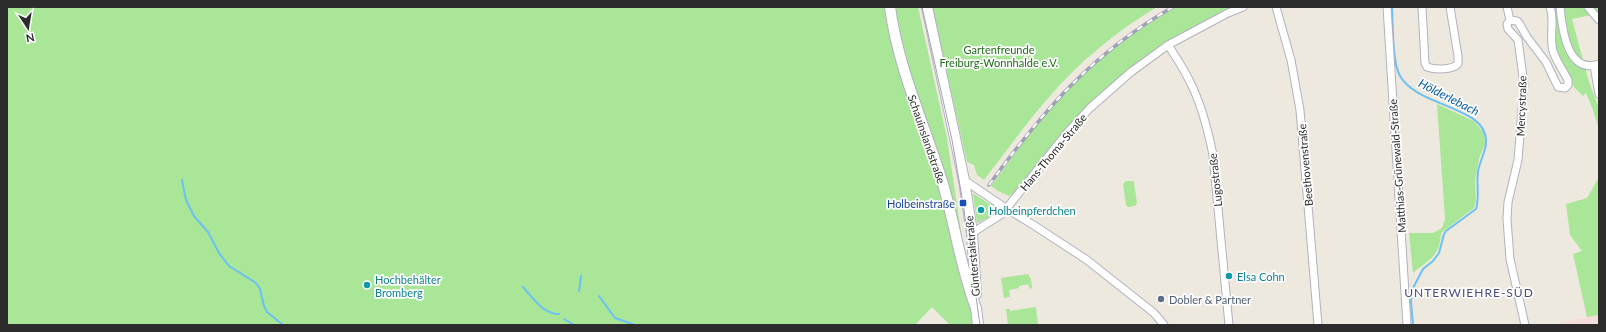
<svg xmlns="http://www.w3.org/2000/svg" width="1606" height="332" font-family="Lato,sans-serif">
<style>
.medical{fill:#f5dddb}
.green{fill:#aae698}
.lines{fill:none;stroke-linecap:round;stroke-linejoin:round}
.stream{stroke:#6dc0f3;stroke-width:2}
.street-casing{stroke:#b2b2c0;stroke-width:9}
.secondary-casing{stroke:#b2b2c0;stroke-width:12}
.street{stroke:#fff;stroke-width:7}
.secondary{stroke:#fff;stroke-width:10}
.tram{stroke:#a0a1b7;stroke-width:1}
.rail-casing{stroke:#a0a1b7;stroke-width:3.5}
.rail{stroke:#fff;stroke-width:2;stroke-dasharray:6;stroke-linecap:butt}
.transit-dot{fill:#1a4fb4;stroke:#fff;stroke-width:1.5}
.culture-dot{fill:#0f9aa8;stroke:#fff;stroke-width:1.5}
.service-dot{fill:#5c6f8a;stroke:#fff;stroke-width:1.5}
.labels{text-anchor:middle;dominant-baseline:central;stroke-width:3.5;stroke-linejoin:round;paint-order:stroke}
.park-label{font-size:11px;fill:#1f6d18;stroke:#fff}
.street-label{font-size:11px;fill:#2c2c2c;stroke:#fff}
.transit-label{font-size:11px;fill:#164399;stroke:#fff;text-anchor:end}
.culture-label{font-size:11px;fill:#0d838f;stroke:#fff;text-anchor:start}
.service-label{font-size:11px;fill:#4e5e75;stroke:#fff;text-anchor:start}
.water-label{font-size:12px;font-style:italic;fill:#085ba3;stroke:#fff}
.neighbourhood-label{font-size:12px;letter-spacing:1px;fill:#4a4d7f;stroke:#fff}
</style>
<rect width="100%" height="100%" fill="#eee9de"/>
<path class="medical" d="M1599,315v10h-46l34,-8z"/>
<path class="green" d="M7,7h911l29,131 28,187h-25l-18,-18 -17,18h-908z
M932,7h225c-40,24 -77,54 -107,89 -24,27 -44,56 -66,84l-7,-5 -3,-10 -7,-3z
M1176,7h60l-107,64 -113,121 -7,4 -11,-5 -7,-5c18,-24 35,-48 54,-71 36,-43 81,-80 131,-108z
M1552,7h47v10l-3,-3 -24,5 17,63 10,26v18h-1l-5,-16 -7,-17 -3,3 -9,-9 -19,-36z
M1437,104l37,17 10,12 1,10 -6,16 -4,21 1,21 -2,7 -33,25c-1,24 -12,26 -28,40l-4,-40h24l9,-5 3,-9z
M1599,177v138l-12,2 -14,-63 9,-3 -12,-16 -4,-31 21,-6z
M1126,181h7l1,1 3,21 -2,3 -7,1 -2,-2 -3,-21z
M973,193l24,16 -1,5 -19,9z
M1028,274l3,5 1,9 -2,1 -2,-5 -9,2v2l-10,2 1,7 -6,1 -3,-20z
M1036,307l2,18h-30l-2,-16h4v2z"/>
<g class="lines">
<path class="stream" d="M1070,7h4
M1392,7c1,17 0,55 8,69 18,31 85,30 86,64 1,10 -7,22 -8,32 -2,12 2,25 -2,37l-30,22 -2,3 -5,19 -6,8 -10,8 -11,21 -1,12 2,23
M182,180l4,20 8,16 14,16 11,21 10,13 27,17 4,6 4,17 3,6 16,13
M523,287c9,10 21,28 36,27
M579,291l2,-15
M599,296l16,22 20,7
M564,319l10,6"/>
<g class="street-casing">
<path id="street" d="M1276,7l15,53 9,50 18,215
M1387,7l20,318
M1422,7l3,56 2,4c8,3 25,3 31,-3v-8l-8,-49
M1507,7l3,13
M1560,7c2,21 7,68 39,57
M1588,7l11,13
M1168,45c8,12 16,24 22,37 12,23 18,48 23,73l16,170
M1594,66l5,28
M964,180l43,29 28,17 52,34 67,53 10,12
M972,233l30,-19 65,-81 23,-25 41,-36 37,-27 60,-32 15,-6
M1525,325l-15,-66 -3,-40 1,-17 10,-42 6,-76 -6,-44 -10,-11 -1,-5 3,-4 7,1 2,2 8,14 19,25 12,25 7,1 3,-3v-5c-5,-10 -12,-19 -15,-29 -4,-14 2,-30 -3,-44"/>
</g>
<g class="secondary-casing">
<path id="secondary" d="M890,7c8,61 34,116 52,174 13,42 18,86 34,127l2,17
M927,7l37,173 8,53 4,61"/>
</g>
<use href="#street" class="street"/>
<use href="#secondary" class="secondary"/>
<path class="tram" d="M922,7l30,133 11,63 17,122"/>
<g class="rail-casing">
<path id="rail" d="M989,185c55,-75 102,-131 184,-178"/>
</g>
<use href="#rail" class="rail"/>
</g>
<rect class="transit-dot" x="959" y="199" width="8" height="8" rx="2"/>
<g class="culture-dot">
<circle cx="981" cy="210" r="4"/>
<circle cx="1229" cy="276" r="4"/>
<circle cx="367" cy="285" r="4"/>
</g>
<circle class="service-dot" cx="1161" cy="299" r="4"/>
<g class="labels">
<g class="park-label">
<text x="999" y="49">Gartenfreunde<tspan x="999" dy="13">Freiburg-Wonnhalde e.V.</tspan></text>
</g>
<g class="street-label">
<text transform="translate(1521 106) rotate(-88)">Mercystraße</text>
<text transform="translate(927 139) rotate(71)">Schauinslandstraße</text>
<text transform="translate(1053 152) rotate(-50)">Hans-Thoma-Straße</text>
<text transform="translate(1305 165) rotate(-95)">Beethovenstraße</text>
<text transform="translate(1397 166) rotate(-94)">Matthias-Grünewald-Straße</text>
<text transform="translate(1215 180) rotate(-96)">Lugostraße</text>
<text transform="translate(972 256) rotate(-95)">Günterstalstraße</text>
</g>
<g class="transit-label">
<text x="955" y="203">Holbeinstraße</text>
</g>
<g class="culture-label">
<text x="989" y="210">Holbeinpferdchen</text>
<text x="1237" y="276">Elsa Cohn</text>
<text x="375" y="279">Hochbehälter<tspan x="375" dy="13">Bromberg</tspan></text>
</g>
<g class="service-label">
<text x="1169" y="299">Dobler &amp; Partner</text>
</g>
<g class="water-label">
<text transform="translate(1449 97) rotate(27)">Hölderlebach</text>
</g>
<g class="neighbourhood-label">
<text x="1469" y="292">UNTERWIEHRE-SÜD</text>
</g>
</g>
<rect width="1606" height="332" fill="none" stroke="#2c2c2c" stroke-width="16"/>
<g transform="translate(28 28) rotate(168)" stroke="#ffffff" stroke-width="3" paint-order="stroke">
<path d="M0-3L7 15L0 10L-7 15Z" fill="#2c2c2c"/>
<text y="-6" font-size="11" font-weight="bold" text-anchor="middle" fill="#2c2c2c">N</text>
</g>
</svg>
